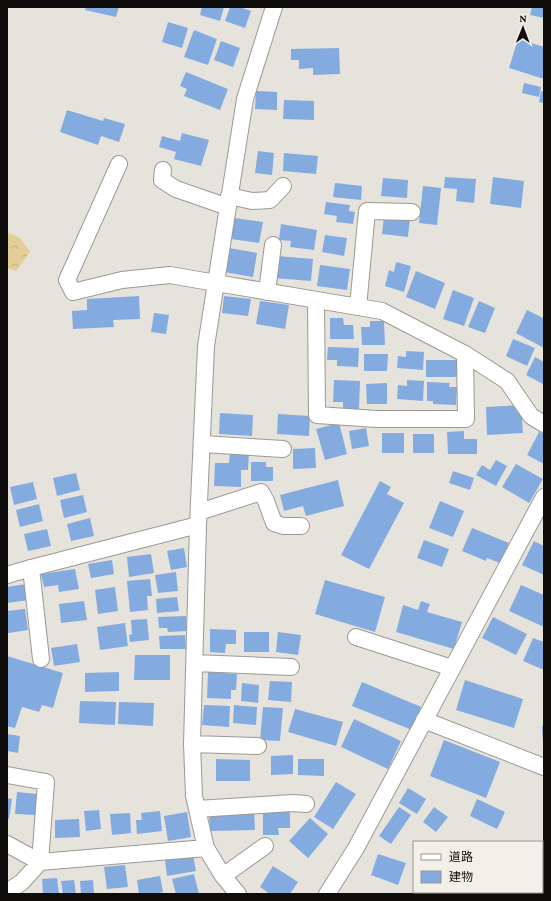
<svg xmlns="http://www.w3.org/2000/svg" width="551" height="901" font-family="'Crimson Pro','Noto Sans JP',serif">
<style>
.forest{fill:url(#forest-crowns)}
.building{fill:#84abdf}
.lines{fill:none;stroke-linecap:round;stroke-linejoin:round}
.minor-casing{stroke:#9b9993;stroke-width:18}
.minor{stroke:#fff;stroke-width:16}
</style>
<defs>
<pattern id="forest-crowns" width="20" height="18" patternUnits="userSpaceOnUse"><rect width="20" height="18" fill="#e2ce96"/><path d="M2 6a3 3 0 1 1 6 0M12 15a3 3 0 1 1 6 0" fill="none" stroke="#c1b080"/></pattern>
</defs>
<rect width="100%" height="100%" fill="#e5e3dc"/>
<path class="forest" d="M7,232l13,6 10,14 -14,19 -9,-3z"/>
<path class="building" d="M86,7h33l-3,10 -31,-7z
M202,7h22l-4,14 -20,-6z
M230,7h10l11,4 -6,17 -20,-7z
M532,7h12v11l-14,-3z
M168,22l20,6 -6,20 -20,-6z
M194,30l23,9 -9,26 -24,-8z
M518,39l26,8v32l-35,-11z
M221,41l19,7 -7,19 -19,-7z
M339,48l1,26 -27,1v-7l-14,1v-9h-8v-11z
M186,72l42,17 -8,21 -36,-14 3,-7 -7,-3z
M524,83l17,4 -2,10 -17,-4z
M256,91l21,1v18l-22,-1z
M541,91l3,1v11l-5,-1z
M284,100l30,1v19l-31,-1z
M67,110l36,11 1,-3 21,6 -6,18 -18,-6 -3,9 -38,-13z
M182,133l27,7 -8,26 -27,-7 2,-7 -17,-5 3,-11 18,5z
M258,151l16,2 -2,22 -17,-2z
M284,153l34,3 -2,18 -33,-3z
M445,177l31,2 -2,24 -18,-2 1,-12 -13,-1z
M493,177l31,4 -3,27 -31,-4z
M383,178l25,2 -1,18 -26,-2z
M335,183l27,3 -1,14 -28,-3z
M423,186l18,2 -4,37 -18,-2z
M326,202l24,3 -1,6 6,1 -2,12 -17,-2 1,-6 -13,-2z
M384,216l26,2 -2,19 -26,-3z
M234,218l29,4 -4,21 -28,-4z
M281,224l36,6 -3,20 -24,-3 1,-6 -12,-1z
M325,235l22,3 -3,18 -22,-4z
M229,248l28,5 -4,24 -29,-5z
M277,256l36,3 -2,22 -37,-3z
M396,262l15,4 -7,26 -19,-6 4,-16 5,2z
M320,265l30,4 -3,21 -30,-4z
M416,271l29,12 -10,26 -29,-12z
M453,290l21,8 -10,28 -21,-7z
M139,296l1,23 -27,1 1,7 -41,2 -1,-18 15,-1v-11z
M224,296l27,3 -3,17 -26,-3z
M260,301l29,4 -4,24 -29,-5z
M479,301l16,7 -10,25 -17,-6z
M527,310l16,8 1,6v24l-28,-15z
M154,313l15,2 -3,19 -15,-2z
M330,318h13l1,7h9l1,14h-24z
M370,321h14l1,24h-23l-1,-18h9z
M513,339l22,9 -8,18 -21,-10z
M328,347l31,1 -1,19 -21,-1v-6h-10z
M406,351l18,1 -1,18 -26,-2 1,-12 8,1z
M364,354h24l-1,17h-23z
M535,357l9,5v21l-1,1 -17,-9z
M426,360h33v17h-33z
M334,380l26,1 -1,28h-16v-7h-10z
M407,380l17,1 -1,20 -26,-2 1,-14 9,1z
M427,382l23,1 -1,4h8l-1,18 -23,-1v-3h-6z
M387,383v21h-20l-1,-20z
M521,405l2,28 -36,2 -1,-28z
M220,413l33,2 -1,21 -33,-2z
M278,414l32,2 -1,20 -32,-2z
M339,423l8,31 -22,6 -9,-31z
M366,428l3,18 -17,3 -3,-18z
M464,431v8h13v15h-29l-1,-22z
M539,432l5,2v30l-17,-9z
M382,433h22v20h-22z
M413,434h21v19h-21z
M315,448l1,20 -23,1v-20z
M230,451h19l-1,19h-7v17l-27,-1 1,-23h14z
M496,460l11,6 -11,20 -20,-11 6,-10 8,5z
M251,462h15v5h7v14h-22z
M516,464l27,15 -14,24 -27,-16z
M453,471l21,7 -4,12 -21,-7z
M76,473l4,17 -23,6 -4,-18z
M338,480l6,26 -38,10 -3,-10 -19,5 -4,-16z
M380,481l11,6 -4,7 17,9 -35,66 -28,-14z
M33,482l4,17 -23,6 -4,-18z
M83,495l4,17 -23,6 -4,-18z
M440,501l24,10 -11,26 -24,-9z
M39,504l4,17 -23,6 -4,-17z
M90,518l4,18 -23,5 -4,-17z
M472,528l37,15 -9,20 -13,-5 -1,3 -24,-10z
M47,529l4,17 -23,5 -4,-17z
M424,540l25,9 -7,18 -25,-9z
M534,541l10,5v29l-22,-10z
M184,548l3,19 -16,3 -4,-19z
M151,554l3,19 -25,4 -2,-20z
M112,560l2,14 -23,4 -3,-14z
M75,569l4,20 -20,3 -1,-7 -14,2 -3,-13z
M176,572l2,19 -20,2 -3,-18z
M150,579l2,17h-5l1,14 -18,2 -3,-31z
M325,580l60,17 -10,35 -60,-18z
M26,584l3,16 -22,3v-16z
M521,585l23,10v32l-35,-16z
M115,587l3,24 -20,3 -3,-24z
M177,597l2,14 -22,2 -1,-14z
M84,601l3,19 -26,3 -2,-19z
M421,601l9,3 -3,8 35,10 -8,27 -58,-17 7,-27 15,5z
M25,609l3,21 -20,3 -1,-22z
M186,616l1,15 -19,1 -1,-4h-8l-1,-11z
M493,617l34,17 -11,21 -34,-17z
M147,619l2,21 -19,2 -1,-7 3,-1 -1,-14z
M125,623l3,23 -28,4 -3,-23z
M210,629l26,1v14h-10l-1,9 -15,-1z
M244,632h25v20h-25z
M278,632l23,3 -3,20 -22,-3z
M185,635l1,14h-26l-1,-13z
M533,638l11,4v28l-21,-9z
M77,644l3,18 -26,4 -3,-18z
M135,655h35v25h-36z
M7,656l56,17 -10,35 -11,-3 -3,7 -17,-5 -7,21 -8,-2z
M119,672v19l-34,1v-19z
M208,672l29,2 -1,16h-5v9l-24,-1z
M465,680l58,19 -9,29 -58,-18z
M270,681l22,1 -1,20 -23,-2z
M362,682l59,25 -9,23 -60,-24z
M242,683l17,2 -1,18 -17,-2z
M80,701l36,1 -1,23 -36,-2z
M119,702l35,1 -1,23 -35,-2z
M204,705l26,1 -1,21 -27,-2z
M234,705l23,2 -1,18 -23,-2z
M263,707l20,1 -3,33 -20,-1z
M295,709l48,13 -7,24 -48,-14z
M354,719l47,22 -13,28 -47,-22z
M542,726h2v18h-1z
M7,734l13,2 -2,17 -11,-2z
M444,740l56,22 -14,36 -56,-22z
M293,755v19l-22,1v-19z
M216,759l34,1v21h-34z
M298,759h26v17l-26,-1z
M336,782l20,12 -23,35 -19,-12z
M408,788l18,11 -9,15 -18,-11z
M17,792l20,2 -2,21 -20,-1z
M7,798l5,1 -3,20 -2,-1z
M477,799l28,13 -8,17 -27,-13z
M399,807l12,8 -20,29 -12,-8z
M434,807l14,10 -12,15 -13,-10z
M99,810l2,19 -15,2 -2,-20z
M160,811l2,20 -25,3 -1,-14h6l-1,-7z
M254,811l1,19 -45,1 -1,-18z
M263,811h27v17h-12l1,7h-16z
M187,812l4,25 -23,4 -4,-25z
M130,813l1,20 -19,2 -2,-21z
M310,818l18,16 -20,24 -19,-17z
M79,819l1,18 -25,1v-18z
M378,854l28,9 -8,22 -27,-10z
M193,855l3,16 -29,5 -2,-16z
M125,865l3,22 -21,2 -3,-22z
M273,866l25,16 -8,12h-20l-10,-7z
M194,874l5,20h-23l-4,-15z
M160,876l3,16 -9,2h-15l-2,-14z
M57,878l2,16h-16l-1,-15z
M74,880l2,14h-13l-2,-13z
M93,880l1,14h-13l-1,-13z"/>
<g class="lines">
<g class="minor-casing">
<path id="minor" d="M119,164l-52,116 6,12 49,-12 48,-5 46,8 166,28 83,43 42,27 24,35 13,8
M163,170l-1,10 14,9 52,18
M229,196l23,5 18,-1 13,-14
M267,292l6,-47
M316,300l1,115 60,4h89l-1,-65
M358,307l9,-96 45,1
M202,444l81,5
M199,512l62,-20 5,9 8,22 9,3h18
M31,568l10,91
M7,575l24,-7 167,-43
M356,637l96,31
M195,663l96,4
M424,720l120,47
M192,744l66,2
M7,775l39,7 -6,80 -33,-18
M197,809l95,-6 14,1
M223,876l42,-30
M7,892l15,-10 18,-20 166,-14
M238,894l-15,-18 -17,-28 -12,-52 -2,-52 6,-219 8,-179 39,-247 29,-92
M327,894l29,-46 188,-351"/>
</g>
<use href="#minor" class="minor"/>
</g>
<rect width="551" height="901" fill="none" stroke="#0e0d0b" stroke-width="16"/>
<rect x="413" y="841" width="130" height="52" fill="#f3f0ea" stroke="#979591"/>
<rect x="421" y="854" width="20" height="6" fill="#ffffff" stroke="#979591"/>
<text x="449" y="861" font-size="12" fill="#0e0d0b">道路</text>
<rect x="421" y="871" width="20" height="12" fill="#84abdf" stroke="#979591"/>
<text x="449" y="881" font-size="12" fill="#0e0d0b">建物</text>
<g transform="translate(523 28) rotate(1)" stroke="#f3f0ea" stroke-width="3" paint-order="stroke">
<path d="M0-3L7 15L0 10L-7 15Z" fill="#0e0d0b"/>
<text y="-6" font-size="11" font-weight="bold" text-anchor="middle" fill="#0e0d0b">N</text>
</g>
</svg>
